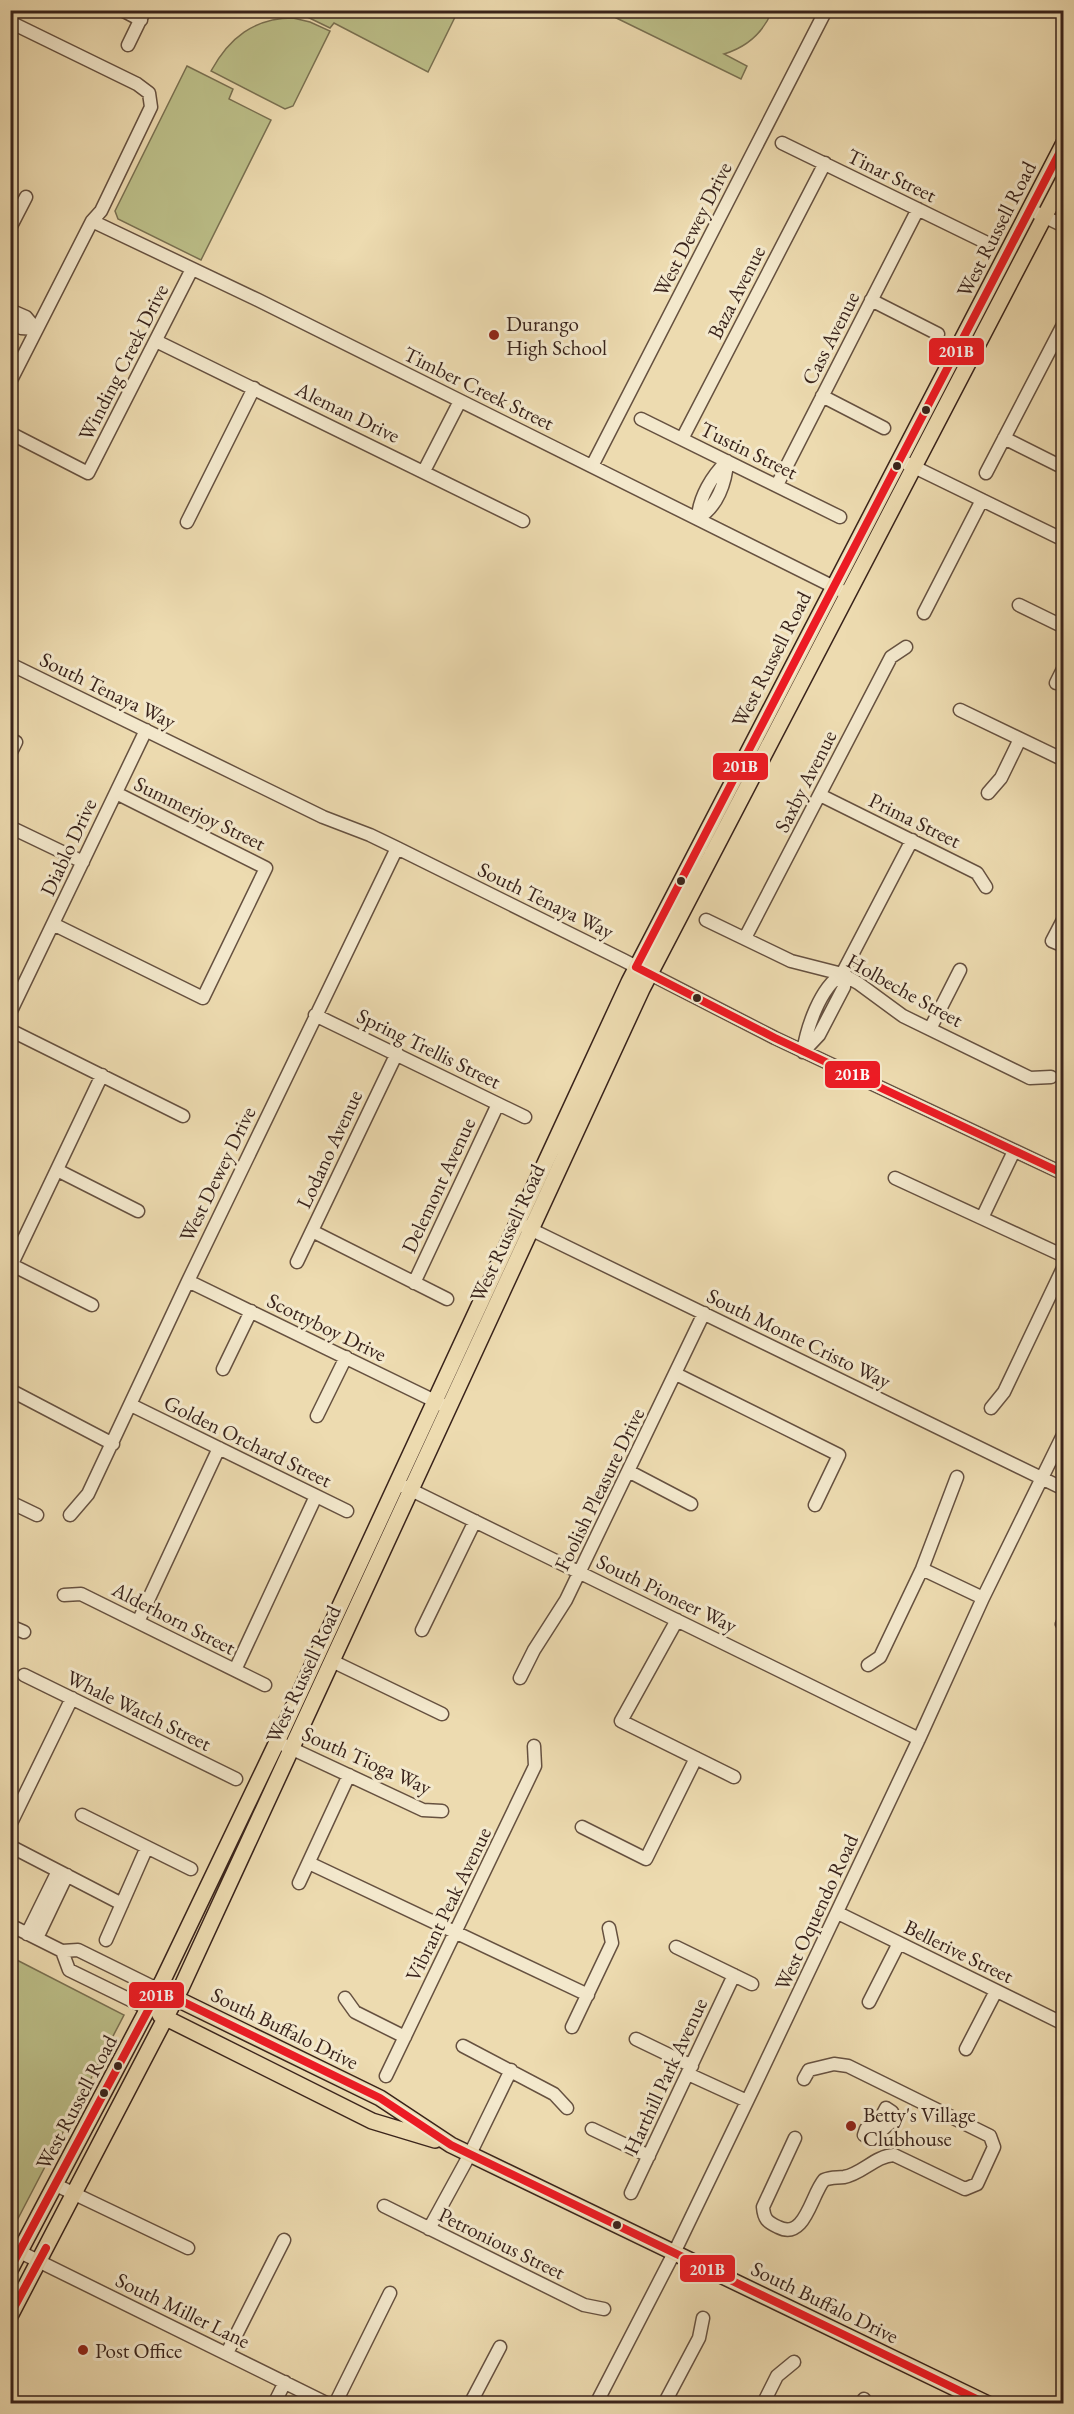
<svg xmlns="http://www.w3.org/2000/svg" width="1074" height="2414" font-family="'EB Garamond',serif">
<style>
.green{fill:#bcbf89;stroke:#7a7152;stroke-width:1.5}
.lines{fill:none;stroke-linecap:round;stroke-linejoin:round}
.minor-casing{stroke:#665140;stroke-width:15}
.major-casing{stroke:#39231b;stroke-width:18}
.minor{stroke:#f3e8cc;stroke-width:12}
.major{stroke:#eddbb0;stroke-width:15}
.bus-1-casing{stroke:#f3e8cc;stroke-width:12}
.bus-1{stroke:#ed1b24;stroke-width:8}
.poi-dot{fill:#8f2418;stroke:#f3e8cc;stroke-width:2}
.bus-dot{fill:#39231b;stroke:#f3e8cc;stroke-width:2}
.labels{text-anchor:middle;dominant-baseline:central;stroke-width:6;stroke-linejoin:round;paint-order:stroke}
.street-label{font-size:21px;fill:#39231b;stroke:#f3e8cc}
.poi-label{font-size:21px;fill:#39231b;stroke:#f3e8cc;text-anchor:start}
.line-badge{stroke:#f3e8cc;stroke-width:2}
.badge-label{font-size:16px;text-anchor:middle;font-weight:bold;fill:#fff}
</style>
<rect width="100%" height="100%" fill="#eddbb0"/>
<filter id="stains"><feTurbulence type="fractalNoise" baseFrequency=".00333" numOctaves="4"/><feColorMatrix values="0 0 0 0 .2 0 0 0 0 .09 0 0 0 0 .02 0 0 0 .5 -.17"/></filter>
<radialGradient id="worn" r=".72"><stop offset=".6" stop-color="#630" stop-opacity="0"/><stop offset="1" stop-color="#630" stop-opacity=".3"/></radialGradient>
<path class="green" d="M295,11h163l-30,61 -94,-49 -4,5z
M602,11h170c-9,22 -25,36 -48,43l23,12 -6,13z
M293,18l17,4 20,9 -37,75 -8,3 -74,-38c18,-33 43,-53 82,-53z
M187,66l46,23 -4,10 42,21 -70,140 -83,-41 -3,-8z
M11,1957l113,58 -113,217z"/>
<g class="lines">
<g class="minor-casing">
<path id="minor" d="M122,10l19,10
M10,22l127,62 12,9 2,14 -50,104 -9,10 -82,161
M128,45l17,-35
M782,143l203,99
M1037,213l27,13
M92,221l166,79 584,291
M10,228l16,-31
M871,300l67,34
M10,310l16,7 10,12
M10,322l11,6 15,1
M156,341l367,180
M822,396l62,32
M641,419l199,98
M10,433l78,40 104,-204
M1004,438l60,30
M682,439l143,-276
M906,463l158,77
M592,466l234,-456
M424,471l36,-70
M986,473l78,-150
M777,485l141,-276
M698,518c19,-11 28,-35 29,-57
M698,518c1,-21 14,-42 29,-57
M187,522l67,-134
M1019,605l45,22
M924,613l58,-113
M10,664l313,153 47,18 27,13 226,112 152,78 289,136
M1056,683l8,-16
M960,710l104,50
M10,739l6,3 -6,12
M988,793l13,-15 19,-39
M820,795l157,78 9,14
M10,827l73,35
M1064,918l-12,23 12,5
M706,920l85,41 51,13 16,9 45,33 127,62 21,-1
M53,924l150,74 63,-130 -150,-75
M745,938l146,-281 15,-10
M10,1013l136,-283
M315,1015l210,102
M930,1029l30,-59
M10,1030l173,86
M803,1052c4,-25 17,-64 39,-78l70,-134
M803,1052l16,-17 25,-48 -2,-13
M57,1170l81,41
M895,1178l169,78
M982,1218l32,-67
M524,1226l540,263
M312,1231l135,68
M297,1262l100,-209
M12,1265l80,40
M10,1268l92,-193
M188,1281l255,124
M414,1283l84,-179
M223,1369l28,-58
M676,1374l163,81 -24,50
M10,1390l103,54
M131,1405l216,106
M991,1408l13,-16 60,-126
M317,1416l29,-59
M630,1472l61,32
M403,1486l516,253
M10,1502l27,13
M70,1515l18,-21 100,-213 209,-433
M922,1569l61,29
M64,1595l17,-1 184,91
M677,1620l-56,101 113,56
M138,1622l81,-174
M1062,1624l2,-4
M10,1626l14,6
M422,1630l53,-109
M332,1661l110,53
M868,1665l12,-8 42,-88 35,-92
M235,1670l81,-174
M24,1675l212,104
M520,1678l14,-28 32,-50 138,-287
M284,1745l139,65 19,1
M82,1815l109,54
M10,1825l62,-127
M582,1827l64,32 50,-101
M10,1846l112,58
M309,1863l279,132
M299,1883l50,-108
M838,1913l226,111
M10,1925l52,26 16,-1 81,40
M27,1934l31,-63
M37,1938l30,-63
M106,1940l41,-93
M676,1947l76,37
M62,1951l7,19 80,39
M345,1998l10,14 50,25
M869,2002l30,-59
M572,2027l40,-84 -3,-15
M636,2039l56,27
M463,2046l91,48 13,14
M966,2049l30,-58
M688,2074l59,27
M386,2076l149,-310 -1,-20
M886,2108l6,4 -1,10 -9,8 -8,2 -2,7 -8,-4 2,-6 9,-5 2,1z
M592,2129l57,27
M795,2138l-32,69c1,12 4,15 15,20 27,14 33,-32 46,-47 7,-3 12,-2 20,-3 18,-3 31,-21 50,-22l71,34 12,-5 17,-37 -4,-11 -142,-70 -14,-2 -25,6 -5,9
M56,2185l132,63
M631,2193l103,-218
M384,2206l200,99 20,4
M429,2229l41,-75 41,-84
M20,2252l308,152
M227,2353l57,-113
M274,2404l11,-22
M335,2404l55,-111
M470,2404l30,-57
M596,2404l78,-151 79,-164 166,-350 64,-141 81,-165
M664,2404l35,-66 4,-20
M763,2404l14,-28 17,-14
M863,2404l1,-5"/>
</g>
<g class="major-casing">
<path id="major" d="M167,1994l213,104 71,47 537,259
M160,2015l212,106 63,19
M10,2270l153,-290 114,-238 352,-760 435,-839
M10,2316l171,-328 461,-999 422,-810"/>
</g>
<use href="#minor" class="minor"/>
<use href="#major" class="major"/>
<g class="bus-1-casing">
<path id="bus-1" d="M1064,144l-428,823 139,71 289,136
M10,2269l149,-279 221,108 71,47 536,259
M10,2315l36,-67"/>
</g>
<use href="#bus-1" class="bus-1"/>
</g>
<g class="poi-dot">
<circle cx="494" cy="335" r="6"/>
<circle cx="851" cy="2126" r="6"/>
<circle cx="83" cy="2350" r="6"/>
</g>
<g class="bus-dot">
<circle cx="926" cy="410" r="5"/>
<circle cx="897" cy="466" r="5"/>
<circle cx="681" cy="881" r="5"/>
<circle cx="697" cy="998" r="5"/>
<circle cx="118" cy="2066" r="5"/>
<circle cx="104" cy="2093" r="5"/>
<circle cx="617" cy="2225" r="5"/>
</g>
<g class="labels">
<g class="street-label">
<text transform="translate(892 175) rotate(26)">Tinar Street</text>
<text transform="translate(692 229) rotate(-63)">West Dewey Drive</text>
<text transform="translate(996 229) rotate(-63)">West Russell Road</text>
<text transform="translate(736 292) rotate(-63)">Baza Avenue</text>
<text transform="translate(830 338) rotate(-63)">Cass Avenue</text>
<text transform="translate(123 362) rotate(-63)">Winding Creek Drive</text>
<text transform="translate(479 388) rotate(26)">Timber Creek Street</text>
<text transform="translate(348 412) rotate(26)">Aleman Drive</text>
<text transform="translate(749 450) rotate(26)">Tustin Street</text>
<text transform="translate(771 659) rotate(-63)">West Russell Road</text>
<text transform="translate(108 690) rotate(26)">South Tenaya Way</text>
<text transform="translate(805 781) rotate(-63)">Saxby Avenue</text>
<text transform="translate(200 813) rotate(26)">Summerjoy Street</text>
<text transform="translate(915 820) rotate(26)">Prima Street</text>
<text transform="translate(68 847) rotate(-65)">Diablo Drive</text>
<text transform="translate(546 900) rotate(26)">South Tenaya Way</text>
<text transform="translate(905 990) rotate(29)">Holbeche Street</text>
<text transform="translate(429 1048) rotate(26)">Spring Trellis Street</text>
<text transform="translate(329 1149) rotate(-65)">Lodano Avenue</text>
<text transform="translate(217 1174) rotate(-64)">West Dewey Drive</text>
<text transform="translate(438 1185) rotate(-65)">Delemont Avenue</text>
<text transform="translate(507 1233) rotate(-65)">West Russell Road</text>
<text transform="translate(327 1327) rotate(26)">Scottyboy Drive</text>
<text transform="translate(799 1338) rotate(26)">South Monte Cristo Way</text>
<text transform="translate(248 1441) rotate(26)">Golden Orchard Street</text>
<text transform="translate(599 1489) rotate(-64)">Foolish Pleasure Drive</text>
<text transform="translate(667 1593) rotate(26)">South Pioneer Way</text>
<text transform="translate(174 1618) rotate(27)">Alderhorn Street</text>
<text transform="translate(303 1674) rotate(-65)">West Russell Road</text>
<text transform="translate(139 1710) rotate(26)">Whale Watch Street</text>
<text transform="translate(367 1760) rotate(24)">South Tioga Way</text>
<text transform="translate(448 1904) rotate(-64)">Vibrant Peak Avenue</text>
<text transform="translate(816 1912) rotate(-65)">West Oquendo Road</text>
<text transform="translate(959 1951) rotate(26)">Bellerive Street</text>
<text transform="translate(285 2028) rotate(26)">South Buffalo Drive</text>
<text transform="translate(665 2076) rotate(-65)">Harthill Park Avenue</text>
<text transform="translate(76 2102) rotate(-62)">West Russell Road</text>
<text transform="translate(502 2243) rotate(26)">Petronious Street</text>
<text transform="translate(825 2302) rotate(26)">South Buffalo Drive</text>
<text transform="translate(183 2310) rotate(26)">South Miller Lane</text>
</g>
<g class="poi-label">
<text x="506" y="323">Durango<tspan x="506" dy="24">High School</tspan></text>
<text x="863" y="2114">Betty's Village<tspan x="863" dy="24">Clubhouse</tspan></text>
<text x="95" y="2350">Post Office</text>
</g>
</g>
<g class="line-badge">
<rect x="928" y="337" width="57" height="29" rx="6" fill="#ed1b24"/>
<rect x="712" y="752" width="57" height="29" rx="6" fill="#ed1b24"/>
<rect x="824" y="1060" width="57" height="29" rx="6" fill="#ed1b24"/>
<rect x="128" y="1981" width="57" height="28" rx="6" fill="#ed1b24"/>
<rect x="679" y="2254" width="57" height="29" rx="6" fill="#ed1b24"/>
</g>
<g class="badge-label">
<text x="956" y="357">201B</text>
<text x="740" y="772">201B</text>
<text x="852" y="1080">201B</text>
<text x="156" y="2001">201B</text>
<text x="707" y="2275">201B</text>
</g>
<rect width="1074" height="2414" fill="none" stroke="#eddbb0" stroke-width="36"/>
<rect x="12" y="12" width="1050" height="2390" fill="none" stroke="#39231b" stroke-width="3"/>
<rect x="18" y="18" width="1038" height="2378" fill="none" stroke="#39231b" stroke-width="1.5"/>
<rect width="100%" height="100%" filter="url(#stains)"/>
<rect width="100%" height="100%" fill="url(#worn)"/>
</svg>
